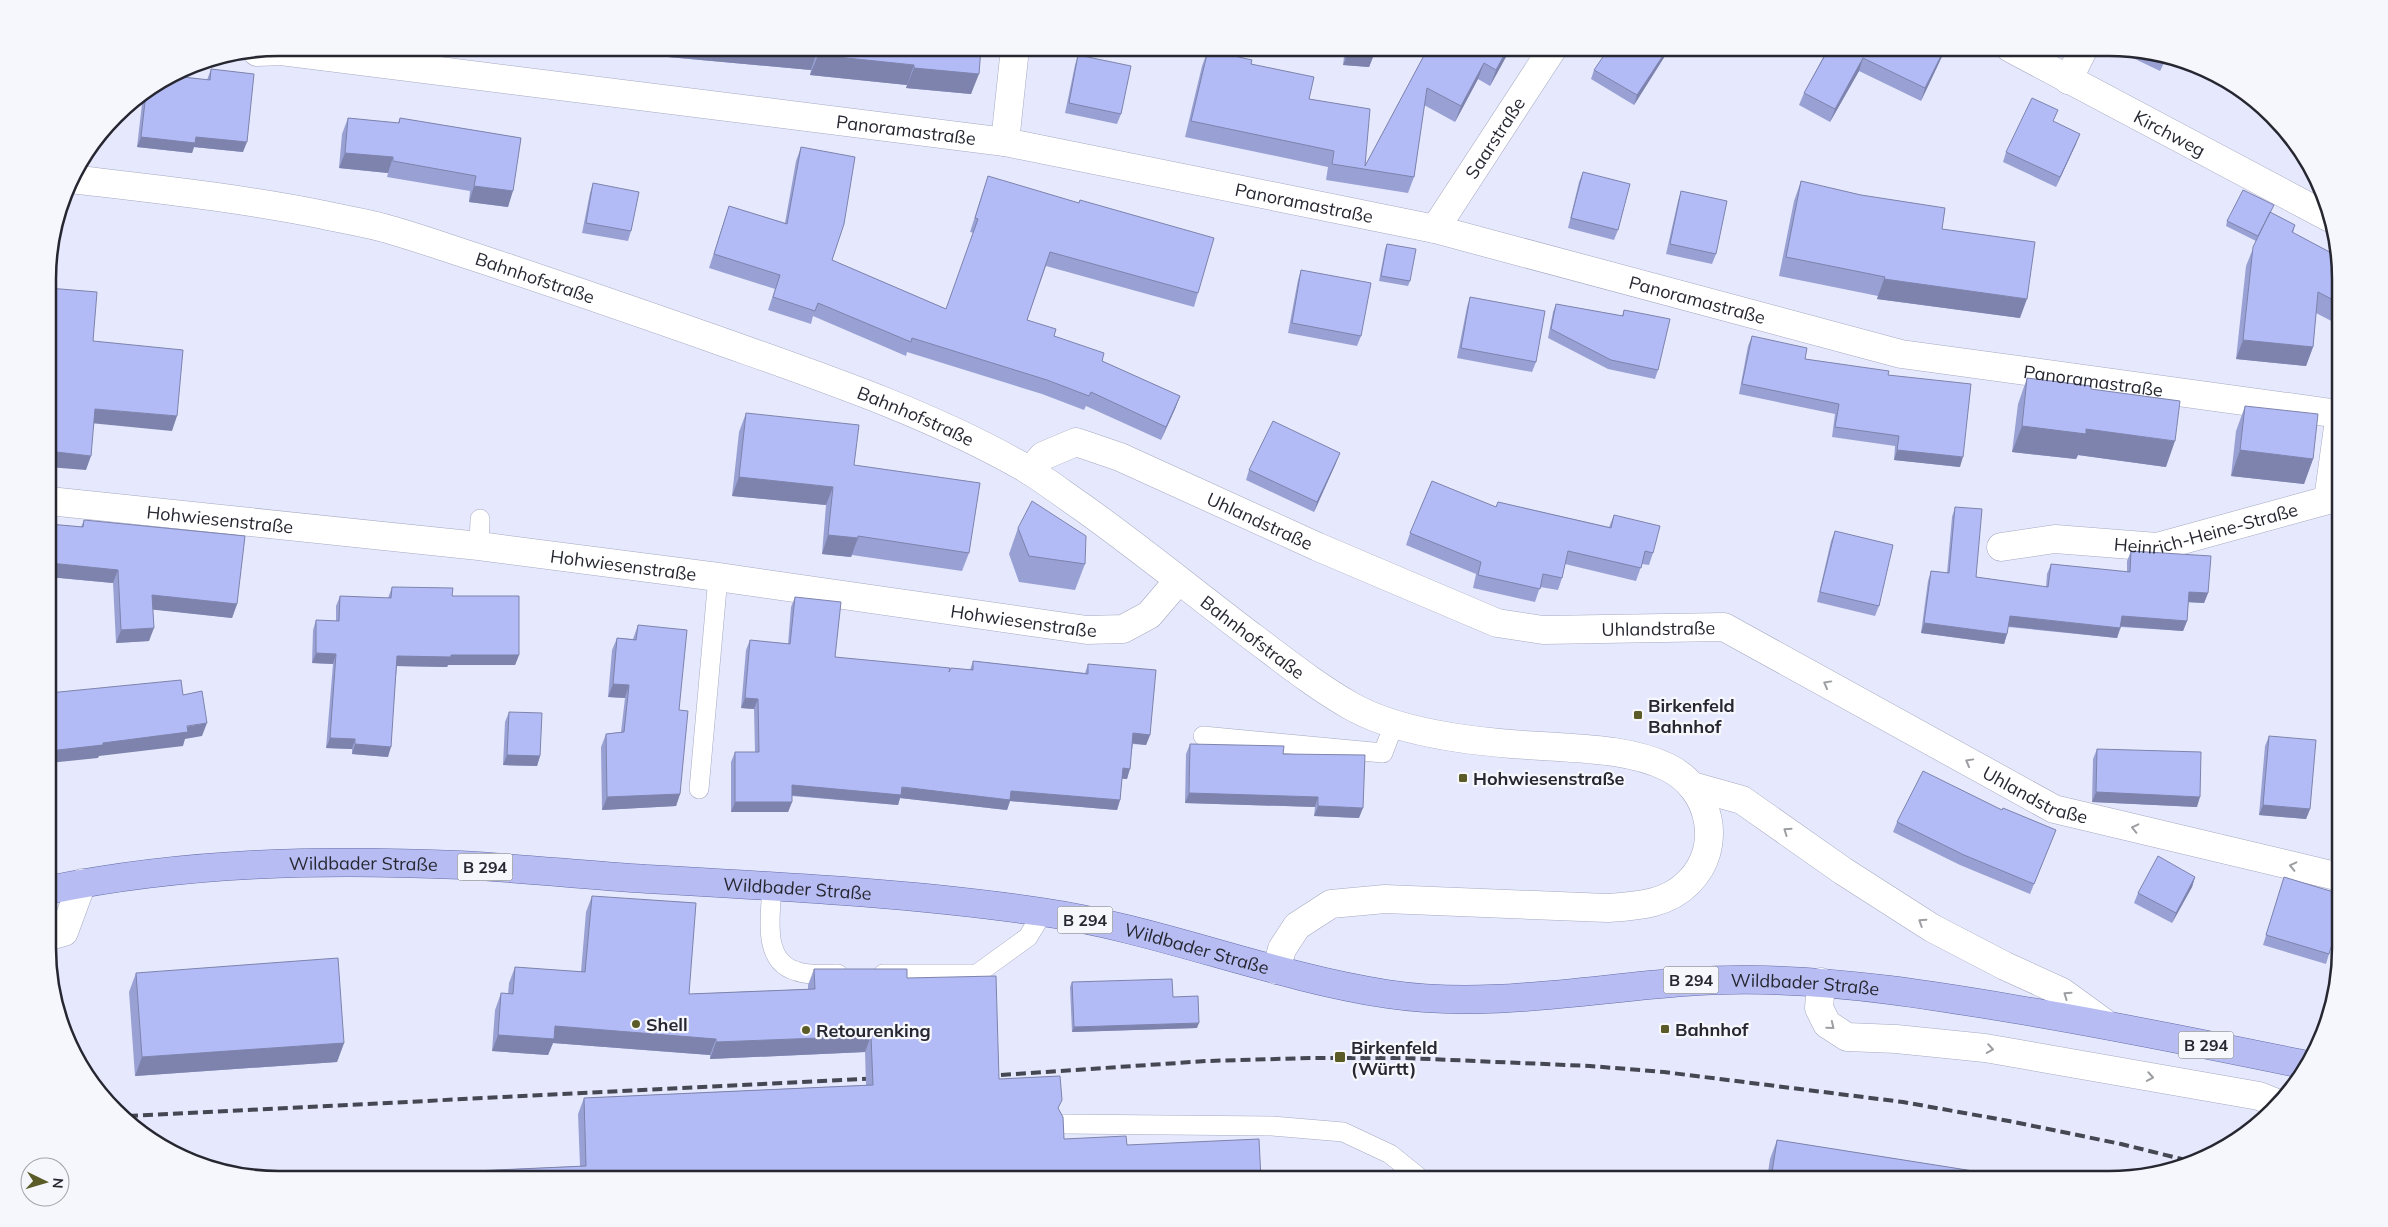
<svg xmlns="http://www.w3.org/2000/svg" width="2388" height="1227" font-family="Mulish,sans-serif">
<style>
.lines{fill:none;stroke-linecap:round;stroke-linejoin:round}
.lane-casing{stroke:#a5a9c1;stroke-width:20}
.street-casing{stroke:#a5a9c1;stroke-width:29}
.secondary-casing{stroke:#a5a9c1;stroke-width:29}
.primary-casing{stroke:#656ca9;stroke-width:29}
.lane{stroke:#fff;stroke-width:19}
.street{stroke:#fff;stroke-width:28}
.secondary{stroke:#fff;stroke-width:28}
.primary{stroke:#b7bdf2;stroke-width:28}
.rail{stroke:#454752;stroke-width:4;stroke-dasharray:10 5;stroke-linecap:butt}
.wall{fill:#99a1d4}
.shaded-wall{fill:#7d83ac}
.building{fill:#b2bbf6;stroke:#7d83ac}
.oneway{stroke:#9d9ea2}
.poi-dot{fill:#5b5b28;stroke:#f6f7fc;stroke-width:2}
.labels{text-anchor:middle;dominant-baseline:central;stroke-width:4.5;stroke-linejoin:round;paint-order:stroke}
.shield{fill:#f6f7fc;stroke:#64656e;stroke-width:1}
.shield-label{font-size:16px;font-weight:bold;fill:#262731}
.street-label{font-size:18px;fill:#262731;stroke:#f6f7fc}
.poi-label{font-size:18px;font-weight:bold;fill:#262731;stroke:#f6f7fc;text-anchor:start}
.rim{fill:none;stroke:#262731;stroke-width:2.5}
</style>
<rect width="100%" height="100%" fill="#e6e9fd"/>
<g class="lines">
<g class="lane-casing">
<path id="lane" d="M479,546l1,-27
M1203,736l180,17 11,-29
M699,789l19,-212
M772,886c-1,27 -11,75 24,85 13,5 28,3 42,3
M883,974h94l51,-37 15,-25
M1063,1124l209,2 71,6 47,22 31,25"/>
</g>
<g class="street-casing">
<g id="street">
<path id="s1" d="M2010,48l320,170"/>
<path id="s2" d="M257,52l24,-1 724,91 430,87 466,125 438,60"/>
<path d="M2068,80l16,-32"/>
<path d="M1005,142l10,-94"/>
<path id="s3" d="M1435,229l118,-181"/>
<path id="s4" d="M1030,471l13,-15 33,-14 44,15 198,90 179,76 46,7 181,-3 330,182 286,68"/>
<path id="s5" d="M49,501l430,45 239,31 369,53 36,-1 26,-14 29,-34"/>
<path id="s6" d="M2001,547l54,-8 102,8 171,-47 11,-80"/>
<path d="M49,936l15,-4 18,-49"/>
<path d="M1821,982l-2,26 8,16 20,13 49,2 89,9 274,48 20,8"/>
</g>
</g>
<g class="secondary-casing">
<g id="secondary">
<path id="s7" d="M71,179c84,10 169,19 253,36 22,5 45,8 67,15 31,9 62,20 93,30 78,26 156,53 233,80 104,37 212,73 308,128 20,12 38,26 57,39 59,42 115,88 172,131 32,24 62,48 97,68 51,29 132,37 191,40 41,3 87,3 125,21 44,21 57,80 22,115 -22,23 -53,24 -82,26l-222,-9 -54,5 -34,22 -15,23 -6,21"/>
<path d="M1692,786l50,14 101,71 89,57 73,38 57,26 44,32"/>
</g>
</g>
<g class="primary-casing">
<g id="primary">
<path id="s8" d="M49,890c135,-28 274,-31 411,-25 57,3 114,9 171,13 137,8 275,14 411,34 117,17 228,64 345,82 126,19 252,-18 377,-14 85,2 167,15 250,29 98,16 195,36 293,56"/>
</g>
</g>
<use href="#lane" class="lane"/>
<use href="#street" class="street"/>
<use href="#secondary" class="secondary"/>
<use href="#primary" class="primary"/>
<path class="rail" d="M986,1076l221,-15 103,-3h96l184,8 74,6 239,30 106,19 112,23 73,18
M128,1116l753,-38"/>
</g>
<path class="wall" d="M569,48h412l-10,46 -65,-6 1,-3 -97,-10 1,-5z
M1345,48h29l-1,9 -4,10 -26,-2z
M1428,48h94l-3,6 -9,-5 -20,37 -12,-7 -23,43 -31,-17 -10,72 -6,16 -82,-13 2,-13 -143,-30 17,-71 6,-16 43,14 58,35 56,67z
M1670,48l-36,57 -43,-26 3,-9z
M1823,48h123l-25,53 -62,-30 -29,51 -31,-17 5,-12 23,-43z
M2112,48l53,13 -5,10z
M1078,55l43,59 -4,10 -52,-11 10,-48z
M211,69l32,83 -49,-5 -2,6 -55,-6 6,-52 31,-19 33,4z
M348,118l50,5 2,-5 121,20 -13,69 -39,-5 1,-11 -83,-14 1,-4 -49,-5 3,-34z
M2054,122l22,22 -20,43 -53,-25 3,-10z
M801,147l31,113 114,49 28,-76 -4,-1 18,-56 210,117 -4,14 -148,-41 -19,54 27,16 48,25 78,35 -5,13 -14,31 -75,-34 -2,4 -42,-16 -135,-42 -1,4 -93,-40 -2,8 -43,-14 7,-21 -66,-21 20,-62 56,17 11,-62z
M1583,172l35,58 -4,10 -46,-12 11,-46z
M1801,181l141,48 78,89 -143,-19 1,-3 -99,-20 15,-75z
M593,183l38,48 -3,10 -46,-8 8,-40z
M1681,191l35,63 -4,10 -46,-10 12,-53z
M2271,213l24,12 -2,8 46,24v68l-23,-12 -3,34 -7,19 -70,-7 10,-93 10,-25 -30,-15 1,-5z
M1387,244l23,37 -2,5 -29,-5 6,-32z
M1301,270l60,66 -4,10 -69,-13 10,-53z
M1470,297l66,65 -4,10 -75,-14 10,-51z
M1556,304l66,12 2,-6 34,60 -3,9 -47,-10 -60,-31 5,-26z
M1752,336l53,23 83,16 72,92 -66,-7 1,-14 -63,-9 3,-23 -96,-20 9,-48z
M2027,378l64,11 75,78 -88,-12 -2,4 -64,-7 6,-48z
M2245,406l68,53 -9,25 -73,-8 5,-45z
M746,413l108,52 115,88 -7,18 -110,-16 -1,2 -29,-3 4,-49 -94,-9 7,-64z
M1336,463l-22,49 -68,-32 3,-10z
M1498,502l111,25 5,-12 39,38 -4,12 -7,-1 -6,17 -71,-17 -3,14 -4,12 -18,-3 -5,15 -62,-14 3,-14 -70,-29 4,-12 86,-26z
M1955,507l21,70 70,10 1,-13 4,-10 76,8v-11l4,-10 77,42 -4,10 -16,-1 -1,19 -4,10 -62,-4 -4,11 -109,-11 -1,7 -3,10 -83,-11 7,-52 3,-10 16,2 5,-56z
M84,520l153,84 -5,14 -79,-9 -4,32 -33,2 -3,-60 -64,-6v-53l32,3z
M1018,528l67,36 -10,26 -56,-8 -10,-28z
M1835,531l44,75 -4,10 -58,-14 14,-61z
M392,587l60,9 67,59 -4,10h-67l-1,2 -50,-1 -9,91 -36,-3v-5l-26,-1 7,-84 -21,-1 1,-33 3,-10 20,1v-15l4,-10 48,2z
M795,597l40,60 114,15 21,-2 3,-9 112,12 3,-9 62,71 -4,10 -13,-1 -6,35h-5l-2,21 -3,10 -107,-9 -3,9 -107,-12 -2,7 -106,-9v6l-4,10h-57v-50l4,-10h20l-1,-43 -13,-1 5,-58 4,-10 38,4 3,-37z
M638,625l41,85 1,84 -4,12 -74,4 -1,-63 5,-13 15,-2 4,-34 -17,-1 4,-47 5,-12 16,1z
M509,712l31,44 -3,10 -34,-1 2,-43z
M2269,736l41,73 -4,10 -47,-4 6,-69z
M1190,744l93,10 76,64 -45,-2 1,-9 -130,-4 1,-49z
M2097,749l100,58 -105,-5 1,-43z
M2002,810l54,20 -26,64 -70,-29 -67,-33 4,-10z
M2195,877l-3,10 -20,36 -38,-20 4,-10z
M2284,877l45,77 -3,10 -63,-19z
M592,896l97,98 119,-5v-4l6,-16 93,9 92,101 59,30 6,30 63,6 -789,32 242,-11 -2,-52 6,-16 282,-13 -1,-33 -155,7v-4l-157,-12 -5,12 -56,-4 3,-41 6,-17 7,1 1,-11 6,-16 66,5 5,-60z
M136,973l208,70 -7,19 -202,14 -6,-84z
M1072,982l101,15 24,31 -125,4 -2,-45z
M1777,1140l247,39h-257l3,-20z"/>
<path class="shaded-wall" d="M569,48h228l21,1 -7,21z
M1508,48h3l-21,38 6,-16z
M1668,48h2l-36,57 3,-10z
M1945,48h1l-25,53 4,-13z
M818,55l96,10 -7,20 -97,-10z
M1347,55l26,2 -4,10 -26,-2z
M1863,58l-4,13 -29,51 5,-13z
M1484,63l-6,16 -23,43 6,-16z
M914,68l65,6 -8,20 -65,-6z
M2080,134l-4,10 -20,43 4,-10z
M141,137h55l51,5 -4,10 -49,-5 -2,6 -55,-6z
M345,153l48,4 -5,16 -49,-5z
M474,186l39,5 -5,16 -39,-5z
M1884,279l143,20 -7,19 -143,-19z
M2243,340l70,7 -7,19 -70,-7z
M1180,396l-5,13 -14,31 5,-13z
M95,409l82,7 -5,15 -82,-8z
M2022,426l64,3 89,12 -9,26 -88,-12 -2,4 -64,-7z
M1897,450l66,7 -3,10 -66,-7z
M2240,450l73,9 -9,25 -73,-8z
M48,451l43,5 -5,14 -38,-3z
M1340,453l-4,10 -22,49 3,-10z
M739,477l94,10 -7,18 -94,-9z
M828,535l30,3 -7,19 -29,-3z
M50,563l68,7 -5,13 -64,-6v-9z
M2189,592l19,1 -4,10 -19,-1z
M152,595l85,9 -5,14 -85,-9z
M2010,616l110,12 -3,10 -111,-12z
M2122,616l65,5 -4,10 -65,-5z
M1924,623l83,11 -3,10 -83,-11z
M154,628l-5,13 -33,2 5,-13z
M316,653l20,1 -3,10 -21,-1z
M451,655h68l-4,10h-67l-1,2 -53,-1 3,-10z
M613,684l16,1 -4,13 -17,-1z
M745,698l13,1 -4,10 -13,-1z
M207,723l-5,13 -17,3 -2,7 -84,10 -1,2 -49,5v-12z
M1133,733l17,2 -4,10 -16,-2z
M330,738l25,1 -3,10 -26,-1z
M355,744l36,3 -3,10 -36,-3z
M507,755l33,1 -3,10 -34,-1z
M1123,768l7,1 -3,10 -7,-1z
M792,785l219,6 109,9 -3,10 -107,-9 -3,9 -107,-12 -2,7 -110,-10z
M2096,792l104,5 -3,10 -105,-5z
M1189,793l129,4 -3,10 -130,-4z
M680,794l-4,12 -74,4 5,-13z
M735,802h57l-4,10h-57z
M2263,805l47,4 -4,10 -47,-4z
M1318,806l45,2 -4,10 -45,-2z
M2195,877l-3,10 -20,36 4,-10z
M1199,1023l-2,5 -125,4 2,-5z
M555,1026l161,13 -6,16 -157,-12 -5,12 -56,-4 6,-16z
M871,1036l-6,16 -155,7 6,-17z
M344,1043l-7,19 -202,14 7,-19z"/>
<path class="building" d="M797,48h184l-2,26 -65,-6v-3l-96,-10v-6z
M1348,48h26l-1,9 -26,-2z
M1428,48h80l-12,22 -12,-7 -23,43 -34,-18 -13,89 -82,-13 2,-13 -143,-30 17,-71 44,10 -1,4 63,13 -5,22 61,10 -5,57z
M1609,48h59l-31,47 -43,-25z
M1829,48h116l-20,40 -62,-30 -28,51 -31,-16z
M1078,55l53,11 -10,48 -52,-11z
M211,69l43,5 -7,68 -51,-5 -1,6 -54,-6 5,-44 28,-17 36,4z
M2032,98l26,12 -5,11 27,13 -20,43 -54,-25z
M348,118l51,5 1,-5 121,20 -8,53 -39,-5 2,-10 -83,-15v-4l-48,-4z
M801,147l54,10 -11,67 -12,36 114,49 32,-90 -3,-1 13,-42 91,27 1,-3 134,38 -16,55 -148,-41 -23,68 29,9 -2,7 50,17 -2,8 78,35 -14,31 -75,-35 -2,4 -42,-16 -135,-42 -1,4 -93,-39 -3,8 -42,-14 7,-22 -66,-21 15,-48 58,18z
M1583,172l47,12 -12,46 -47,-12z
M1801,181l60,14 84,13 -3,21 93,13 -8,57 -143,-20 1,-2 -99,-20z
M593,183l46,9 -8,39 -45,-8z
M2243,190l31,15 -16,31 -31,-15z
M1681,191l46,10 -11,53 -46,-10z
M2270,212l25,13 -3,7 47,25v46l-21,-11 -5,55 -70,-7 10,-93z
M1387,244l29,5 -6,32 -29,-5z
M1301,270l70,13 -10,53 -69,-13z
M48,288l49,4 -4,49 90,9 -6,66 -82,-7 -4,47 -43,-5z
M1470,297l75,14 -9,51 -75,-14z
M1556,304l67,12 1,-6 46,9 -12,51 -47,-10 -60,-31z
M1752,336l55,12 -2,11 84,12 -1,4 83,9 -8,73 -66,-7 2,-14 -64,-9 4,-23 -97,-20z
M2027,378l64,8v3l89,12 -5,40 -89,-12v5l-64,-8z
M2245,406l73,8 -5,45 -73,-9z
M746,413l113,12 -5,40 126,18 -11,70 -111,-17v2l-30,-3 5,-48 -94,-10z
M1273,421l67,32 -23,49 -68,-32z
M1432,481l64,26 2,-5 113,26 3,-13 46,11 -7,27 -8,-2 -4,17 -73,-17 -6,27 -19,-4 -3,15 -62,-14 3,-13 -71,-29z
M1032,501l54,35 -1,28 -56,-8 -11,-28z
M1955,507l27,2 -6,68 72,10 3,-23 79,8 1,-21 80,5 -3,37 -19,-1 -2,29 -65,-5 -2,12 -110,-12 -3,18 -83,-11 7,-52 18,2z
M84,520l161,16 -8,68 -85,-9 2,33 -33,2 -3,-60 -68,-7v7h-1v-46l34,3z
M1835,531l58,14 -14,61 -59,-14z
M392,587l61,1 -1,8h67v59h-68v2l-54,-1 -6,91 -36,-3v-5l-25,-1 6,-84 -20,-1v-33l23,1 1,-25 51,2z
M795,597l46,5 -6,55 115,11 -1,4 2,-4 22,2v-9l115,13v-10l68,6 -6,65 -17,-2 -3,36 -7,-1 -3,32 -109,-9 -1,9 -108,-13 -1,8 -109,-10v17h-57v-50h24l-1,-53 -13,-1 5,-58 40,4z
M638,625l49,5 -8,80 9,1 -8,83 -73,3 -1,-63 18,-2 5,-47 -16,-1 4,-46 19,2z
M181,680l2,15 19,-4 5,32 -20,3 1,6 -85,11v2l-54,6v-58z
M509,712l33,1 -2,43 -33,-1z
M2269,736l47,4 -6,69 -47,-4z
M1190,744l94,2 -1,8 82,1 -2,53 -45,-2v-9l-129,-4z
M2097,749l104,3 -1,45 -104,-5z
M1923,771l79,39 1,-2 53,22 -22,54 -70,-29 -67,-33z
M2158,856l37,21 -19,36 -38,-20z
M2284,877l56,17v23l-11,37 -63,-19z
M592,896l104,7 -7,91 126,-5 -1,-20h93v9l89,-2 3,103 61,-3 2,24 -4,8 5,9 1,22 62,-3 1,9 132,-6 2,40 -982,1 -5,-2 64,-1 248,-11 -2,-68 289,-13 -2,-49 -155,6v-3l-161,-13 -1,13 -56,-4 3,-42 12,1 2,-27 70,5z
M338,958l6,85 -202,14 -6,-84z
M1172,979l1,18 25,-1 1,27 -125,4 -2,-45z
M1777,1140l247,39h-253z"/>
<defs><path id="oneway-chevron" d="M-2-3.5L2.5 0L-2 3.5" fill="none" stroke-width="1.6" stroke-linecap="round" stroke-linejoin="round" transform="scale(1.25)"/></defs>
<g class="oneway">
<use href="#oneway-chevron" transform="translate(1827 684) rotate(-151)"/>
<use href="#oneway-chevron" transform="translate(1969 762) rotate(-151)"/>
<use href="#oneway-chevron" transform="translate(2135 828) rotate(-167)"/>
<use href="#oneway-chevron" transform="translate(1787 831) rotate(-145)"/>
<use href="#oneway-chevron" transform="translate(2293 866) rotate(-167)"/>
<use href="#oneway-chevron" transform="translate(1922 922) rotate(-147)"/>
<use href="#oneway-chevron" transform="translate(2067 995) rotate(-145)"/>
<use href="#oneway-chevron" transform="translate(1831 1026) rotate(39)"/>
<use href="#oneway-chevron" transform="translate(1990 1049) rotate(9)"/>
<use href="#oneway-chevron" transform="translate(2150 1077) rotate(10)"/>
</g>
<g class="poi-dot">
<rect x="1633" y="710" width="10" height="10" rx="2.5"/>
<rect x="1458" y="773" width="10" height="10" rx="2.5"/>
<circle cx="636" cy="1024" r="5"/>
<rect x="1660" y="1024" width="10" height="10" rx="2.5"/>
<circle cx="806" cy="1030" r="5"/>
<rect x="1334" y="1051" width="12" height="12" rx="2.5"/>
</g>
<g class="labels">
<g class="shield">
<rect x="457.5" y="853.5" width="55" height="27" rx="4"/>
<rect x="1057.5" y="906.5" width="55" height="27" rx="4"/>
<rect x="1663.5" y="966.5" width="55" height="27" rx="4"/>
<rect x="2178.5" y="1031.5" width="55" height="27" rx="4"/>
</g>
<g class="shield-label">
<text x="485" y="867">B 294</text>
<text x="1085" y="920">B 294</text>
<text x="1691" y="980">B 294</text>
<text x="2206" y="1045">B 294</text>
</g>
<g class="street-label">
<text stroke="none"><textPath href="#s2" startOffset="654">Panoramastraße</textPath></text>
<text stroke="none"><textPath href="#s1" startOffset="181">Kirchweg</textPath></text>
<text stroke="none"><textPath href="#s3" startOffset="109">Saarstraße</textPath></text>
<text stroke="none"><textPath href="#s2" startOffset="1059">Panoramastraße</textPath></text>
<text stroke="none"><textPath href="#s7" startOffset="476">Bahnhofstraße</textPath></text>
<text stroke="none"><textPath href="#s2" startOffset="1464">Panoramastraße</textPath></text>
<text stroke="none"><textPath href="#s2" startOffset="1869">Panoramastraße</textPath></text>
<text stroke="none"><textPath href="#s7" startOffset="881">Bahnhofstraße</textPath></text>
<text stroke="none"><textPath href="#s5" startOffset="172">Hohwiesenstraße</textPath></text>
<text stroke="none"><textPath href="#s4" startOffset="256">Uhlandstraße</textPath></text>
<text stroke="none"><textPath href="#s6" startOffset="208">Heinrich-Heine-Straße</textPath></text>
<text stroke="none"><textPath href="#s5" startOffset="578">Hohwiesenstraße</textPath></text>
<text stroke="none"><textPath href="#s5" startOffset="982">Hohwiesenstraße</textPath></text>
<text stroke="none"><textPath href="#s4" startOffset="676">Uhlandstraße</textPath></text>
<text stroke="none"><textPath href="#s7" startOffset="1286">Bahnhofstraße</textPath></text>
<text stroke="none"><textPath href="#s4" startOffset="1096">Uhlandstraße</textPath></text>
<text stroke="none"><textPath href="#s8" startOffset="316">Wildbader Straße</textPath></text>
<text stroke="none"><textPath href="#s8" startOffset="751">Wildbader Straße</textPath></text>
<text stroke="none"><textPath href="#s8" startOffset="1156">Wildbader Straße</textPath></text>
<text stroke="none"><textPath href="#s8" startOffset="1771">Wildbader Straße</textPath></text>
</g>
<g class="poi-label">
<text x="1648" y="705">Birkenfeld<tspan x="1648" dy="21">Bahnhof</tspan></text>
<text x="1473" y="778">Hohwiesenstraße</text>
<text x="646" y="1024">Shell</text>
<text x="1675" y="1029">Bahnhof</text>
<text x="816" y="1030">Retourenking</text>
<text x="1351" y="1047">Birkenfeld<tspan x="1351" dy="21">(Württ)</tspan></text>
</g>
</g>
<path d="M0 0H2388V1227H0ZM279 56H2109A223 223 0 0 1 2332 279V948A223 223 0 0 1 2109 1171H279A223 223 0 0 1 56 948V279A223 223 0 0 1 279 56Z" fill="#f6f7fc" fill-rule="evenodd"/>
<path class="rim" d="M279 56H2109A223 223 0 0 1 2332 279V948A223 223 0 0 1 2109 1171H279A223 223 0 0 1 56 948V279A223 223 0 0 1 279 56Z"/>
<g transform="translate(45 1182) rotate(95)"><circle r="24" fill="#f6f7fc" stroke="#a3a4ab"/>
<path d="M0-4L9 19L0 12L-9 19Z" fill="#5b5b28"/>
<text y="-8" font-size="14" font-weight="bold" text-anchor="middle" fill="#262731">N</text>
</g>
</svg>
